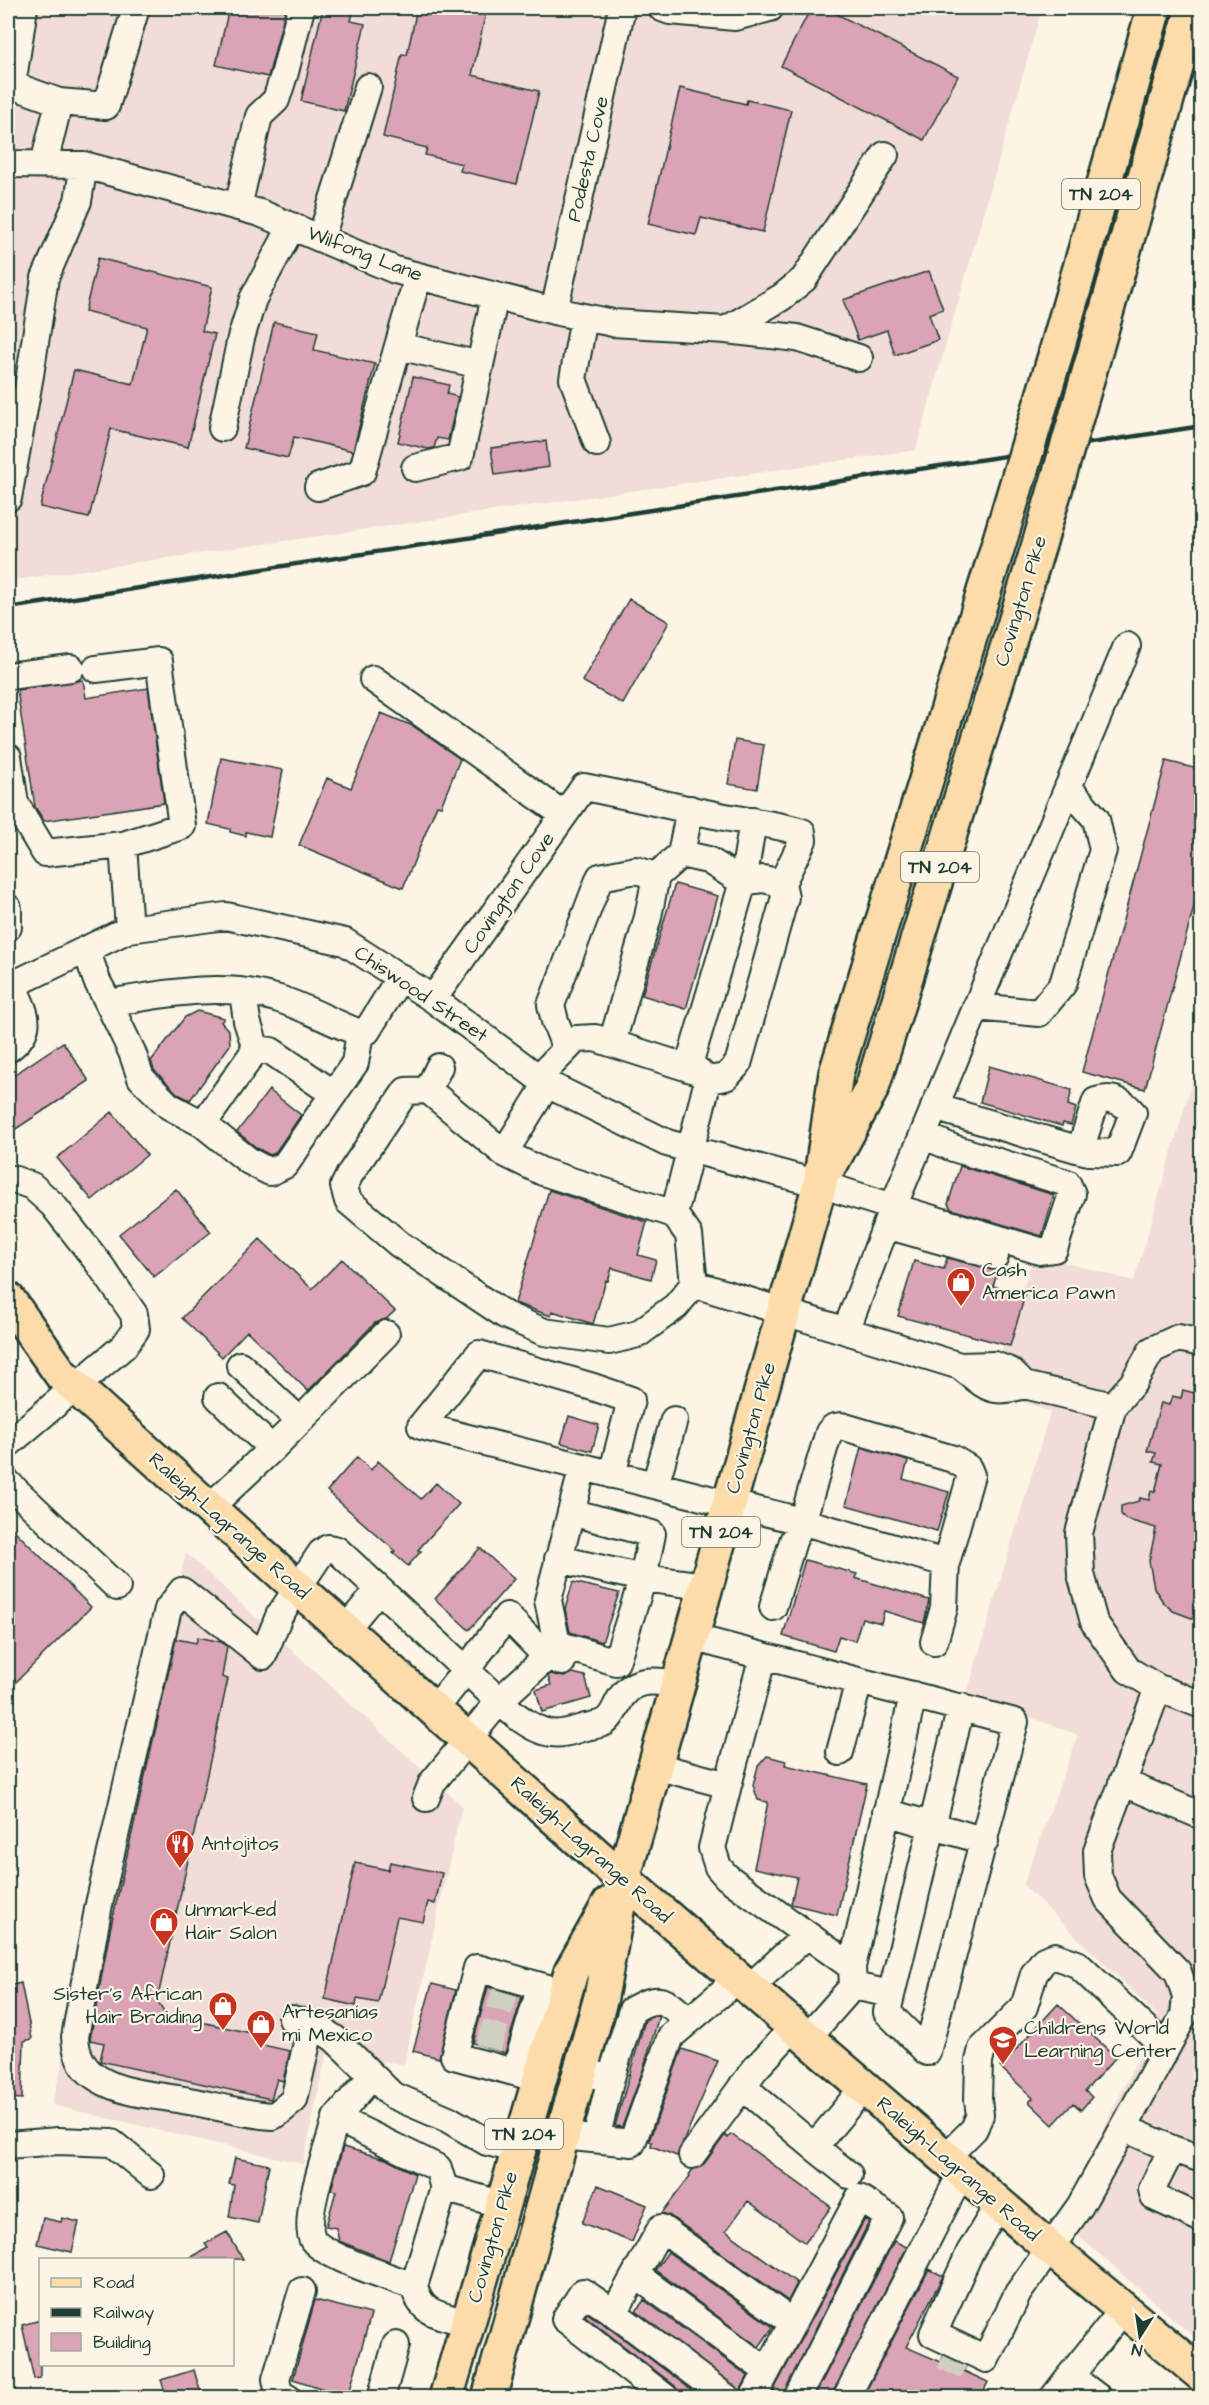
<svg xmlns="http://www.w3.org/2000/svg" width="1209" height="2405" font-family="'Architects Daughter',sans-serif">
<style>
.built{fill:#f2dcd7}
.building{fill:#dba3b6;stroke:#1f3d34;stroke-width:1.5}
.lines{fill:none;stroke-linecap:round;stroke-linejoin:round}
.minor-tunnel{stroke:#d0d0c2;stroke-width:26;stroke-dasharray:26 13;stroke-linecap:butt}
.minor-casing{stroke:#1f3d34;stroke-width:30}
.major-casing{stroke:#1f3d34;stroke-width:38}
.minor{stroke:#fcf5e5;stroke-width:26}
.major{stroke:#fddcac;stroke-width:33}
.rail{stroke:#1f3d34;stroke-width:4.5}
.major-bridge-casing{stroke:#1f3d34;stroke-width:38;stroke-linecap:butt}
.major-bridge{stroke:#fddcac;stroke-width:33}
.labels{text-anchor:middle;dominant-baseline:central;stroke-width:4.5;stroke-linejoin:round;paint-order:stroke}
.shield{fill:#fcf5e5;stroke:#617469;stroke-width:1.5}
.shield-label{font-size:18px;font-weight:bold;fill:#1f3d34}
.street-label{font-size:20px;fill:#1f3d34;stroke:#fcf5e5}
.poi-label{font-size:20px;fill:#1f3d34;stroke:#fcf5e5;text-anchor:start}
</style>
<rect width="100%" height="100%" fill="#fcf5e5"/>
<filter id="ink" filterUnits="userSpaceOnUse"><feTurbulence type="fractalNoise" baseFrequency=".0167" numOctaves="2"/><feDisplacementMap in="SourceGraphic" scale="12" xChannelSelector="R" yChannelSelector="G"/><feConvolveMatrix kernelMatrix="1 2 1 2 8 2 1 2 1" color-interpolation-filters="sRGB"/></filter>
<g filter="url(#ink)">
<path class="built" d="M8,8h1034l-126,442 -908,131z
M1201,1051v1292l-141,-123 98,-204 -135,-131 55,-150 -111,-42 83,-281 -61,-23 45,-135 100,27z
M186,1553l276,253 -58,258 -78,-9 -23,109 -251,-59z"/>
<path class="building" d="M229,8h57l-18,69 -52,-12z
M323,8h31l-3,13 14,3 -21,87 -43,-10z
M417,8h70l-15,67 67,16 -22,93 -57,-13 2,-7 -37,-9 2,-7 -44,-11 19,-83 5,1z
M811,8h14l133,68 -34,64 -143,-74z
M680,88l66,16 1,-4 44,10 -28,122 -62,-14 -5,17 -48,-11z
M98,258l114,29 -10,44 13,3 -27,113 -77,-18 -22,89 -49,-11 34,-137 59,14 14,-57 -62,-16z
M929,271l14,38 -14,5 9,26 -43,15 -8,-25 -29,10 -15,-40z
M274,322l44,10 -4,18 61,14 -22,87 -59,-14 -6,21 -44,-10z
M413,377l36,8 -2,9 11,3 -10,43 -11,-2 -3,10 -6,1 -30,-7z
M546,441l3,26 -54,8 -4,-27z
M629,599l40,23 -46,82 -41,-23z
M83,680l3,18 62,-10 16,115 -120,18 -9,-14 -18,-117z
M381,713l32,13 47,33 -19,47 -4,-1 -34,83 -104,-43 28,-67 24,10z
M735,740l29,5 -7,44 -29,-5z
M221,758l62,12 -13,67 -24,-5v4l-16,-4v-3l-22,-5z
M1166,761l36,9v107l-57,212 -63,-17z
M675,884l43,12 -32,113 -44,-14z
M197,1011l27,7 -3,4 8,9 1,14 -40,55 -12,-6 -24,-24 -3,-9 34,-44z
M63,1042l26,39 -81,53v-55z
M989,1066l83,24 -4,15 8,3 -5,17 -8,-2 -1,3 -82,-24z
M269,1090l32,25 -26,38 -5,2 -13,-7 -20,-16z
M112,1112l35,43 -55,45 -35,-42z
M960,1166l94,29 -12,41 -91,-27 -3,-5z
M176,1189l35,43 -57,45 -35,-43z
M549,1190l98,32 -9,33 18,5 -5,19 -39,-11 -4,13 -2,-1 -13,44 -41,-13 -1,5 -36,-13z
M260,1239l52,50 30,-30 53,52 -9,8 -11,4 -67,68 -61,-60 -25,26 -40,-39z
M947,1258l51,13 -5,15 32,9 -15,51 -112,-30 16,-55 30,8z
M1183,1390l19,5v227l-29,-11 -10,-9 -9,-14 -5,-27 7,-33 -31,-9 -4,-5v-8l18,-5 1,-3 9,2 2,-9 4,1 7,-28 -9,-2 3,-9 -9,-2 14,-48 8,2 3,-9 9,2z
M569,1416l30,9 -7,26 -31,-8z
M861,1447l47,14 -5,18 46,13 -12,39 -91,-26z
M357,1457l14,13 7,-9 43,38 15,-16 23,21 -41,46 3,1 -13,15 -15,-13 2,-2 -68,-60z
M8,1524l83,83 -83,83z
M480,1548l34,31 -45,51 -34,-31z
M805,1560l52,14 -2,4 74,22 -5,23 -40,-12 -3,12 -19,-5 -7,23 -16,-5 -5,15 -51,-15z
M573,1582l46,11 -17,49 -32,-10 -5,-23z
M198,1637l23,5 6,4 -5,31 6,2 -71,322 8,13 95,21 -2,9 32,7 -7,30 -6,-2 -6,20 -171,-38 4,-18 -14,-3 20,-110 66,-291 20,4z
M573,1673l12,3 6,22 -49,14 -6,-22 15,-5 -3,-9 3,-2 13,3z
M767,1756l19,5 -1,4 82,19 -30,131 -46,-11 6,-27 -43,-9 14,-66 -10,-2 -5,-15 5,-19z
M390,1862l52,11 -7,31 -7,-2 -5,20 -26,-5 -19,86 -21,-4 -1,7 -31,-7 30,-136 33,7z
M21,1983l11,56 -8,2 -2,58 -14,-1v-37h3l-3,-18v-57z
M432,1984l24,6 -17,68 -26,-7z
M488,1987l34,10 -17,56 -32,-10z
M1058,2004l58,53 -31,34 7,6 -11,13 -8,-7 -20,22 -24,-23 4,-4 -33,-31z
M654,2016h5l-16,54 -21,57 -7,-1 30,-106z
M682,2049l36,12 -41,95 -26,-10 1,-4 -3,-1z
M731,2134l100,73 -26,36 -57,-42 -22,30 71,52 -9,18 -118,-85 -8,-3 28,-37 -1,-1 3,-5 12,-6 21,-29 3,3z
M343,2147l43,12 29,15 -26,87 -50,-20 -3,-13 -10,-2 10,-35 -5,-1z
M235,2158l34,7 -11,58 -29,-6 5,-32 -5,-1z
M598,2185l49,20 -15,37 -50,-19z
M43,2218l18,4 1,-4 17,4 -7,30 -35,-8z
M865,2219l4,3 -87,175h-12z
M227,2232l16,27h-55l20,-11 -3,-4z
M894,2241l13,6 -76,150h-17z
M668,2252l105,75 -14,20 -104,-77z
M929,2269l14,7 -37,71 35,15 2,-6 23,10 -2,5 24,11 -7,15h-118z
M315,2300l56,14 -23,83 -55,-18z
M644,2300l104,76 -8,15 -104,-80z
M587,2313l18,12 96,72h-20l-6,-11 -90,-70z
M40,2320v58l-6,1 -12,-54z
M194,2370l8,27h-35l-6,-17z"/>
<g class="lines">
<path class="minor-tunnel" d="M488,2048l17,-56
M943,2356l23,11"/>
<g class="minor-casing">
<path id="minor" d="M24,8l-12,77 47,17 47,4 30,-98
M662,8l8,3 65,6 35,-9
M8,164l76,1 176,48 135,57 159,41 59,12 113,7 71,8 62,20
M44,164l15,-62
M238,207l21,-91 17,-16 9,-28 16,-64
M321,238l47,-151
M554,311l68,-303
M584,317l-11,62 24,64
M726,330l56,-33 22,-18 81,-124
M398,346l82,19
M222,428l19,-90 12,-39 39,-73
M415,468l45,-11 35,-161
M318,487l44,-15 56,-196
M8,498l22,-123 15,-97 33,-77 6,-36
M96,669l63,-8 23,165 -59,19 6,84
M8,676l63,-8
M373,679l191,136
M8,757l7,46 30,50 78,-8
M681,854l9,-45
M656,876l25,-22 27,6 35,22 10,-61
M8,908v19
M86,949l11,32 10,19 8,2c53,-9 111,-20 164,-3 28,9 54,24 81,34l7,-2 33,-54
M8,987l121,-58 97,-13 119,26 88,57 114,85 120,59 153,41 73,23 234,-561
M243,993l4,28 9,28
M433,999l151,-212c47,9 94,21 141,30 26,5 51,7 77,15l1,8 -21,43
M107,1000l25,52 9,26 28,28 34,18
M976,1007l63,6 24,-29 40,-134 -7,-31 -28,-32
M8,1049c29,-21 16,-37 4,-65
M566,1049l-11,-28 -4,-16 49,-128 36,-7 20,6 -8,41 -36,126
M688,1068l55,-186 20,-3 19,4 3,14 -47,167 -12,13 -18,3
M538,1078l38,-39 19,-1 103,33 10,9 -34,134
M428,1090l11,-23
M334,1094l-63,-43 -15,-2 -53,75 46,37 21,11 15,-7 70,-102 5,-30
M934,1107l146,43 9,2 29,1 15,-40c-10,-12 -22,-17 -37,-12l-16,49
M504,1153l43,-69
M8,1180l5,-1 19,7 21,19 47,60 34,49 2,15 -12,17 -116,98
M886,1225l109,31
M694,1284l-18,22 -38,28 -29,7 -65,-9 -39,-17 -106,-71 -51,-43 -4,-15 6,-12 56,-83 22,-1 76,63 39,19 131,42 15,21 5,49 266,82 34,-1 16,6 14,14 89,21
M846,1331l47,-124 147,44 14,-2 18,-55 -5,-11 -114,-35 -30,-13
M1202,1343l-24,-5 -26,12 -19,33 -20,23 -34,127 2,41 13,48 34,48 30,18 44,17
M240,1365l60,56
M960,1366c26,20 30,30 64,19
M272,1449l114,-115
M612,1475l19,-75 -38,-13 -114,-33 -58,72 308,78c73,15 145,39 217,59l25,-88 -3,-7 -15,-9 -112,-33 -7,1 -5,5 -27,90 -9,19 -20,66
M8,1483l109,104
M655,1485l19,-65
M209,1508l63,-59 -54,-52
M571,1512l81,22 -9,44 -27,84 -59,-18 -9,-44 35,-133
M558,1559l85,19 62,8
M345,1630l34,-41
M934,1642l10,-34 2,-45
M763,1656l252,66 -88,330 -40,-40 74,-305
M547,1657l-40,-41 -41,54c22,19 56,59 85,63 11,2 21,-2 31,-5 7,-2 17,-3 23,-6 6,-4 10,-13 13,-19 13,-26 34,-23 60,-19
M840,1752l19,-71
M655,1766l73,19 35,-129 -72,-19
M1122,1782l80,34
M728,1785l-16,63 6,19 9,10 125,90
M426,1798l6,-15 68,-83 47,-43 15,5
M886,1812l99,29
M853,1986l-1,-19 61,-272
M749,1988l58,-53
M292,2019l22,6 21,14 57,56 56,24 39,23 32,8
M311,2025l-17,75 -17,14 -5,2c-29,-2 -55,-10 -83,-15 -29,-6 -64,-6 -90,-22 -16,-9 -23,-24 -24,-42l24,-133 69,-295 14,-18 81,65 16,-40 42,-63 7,-5 9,2 129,120 -32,40
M807,2038l46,-52 38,8
M515,2072l26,-86
M595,2075l16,3 -15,61
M372,2076l-36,42 102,50 6,20
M611,2078l21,-68c29,-17 34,-9 57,11
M540,2079l-86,-23 23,-88 88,25
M742,2086l72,61 50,-60
M336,2118c-6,24 -35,103 -23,122 12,17 79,38 101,46
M1124,2128l48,21 -20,40 2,8 48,22
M562,2136l70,7 39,-107 67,-57
M8,2145l50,-4 54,2 39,32
M814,2147l35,28
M1172,2149l30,10
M692,2155l63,-86 39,-42
M945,2158l29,-29 6,-14 -2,-15 1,-39 3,-12 42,-42 10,-33 10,-14 11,-4 22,8 89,84
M999,2204l-29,48 -37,82 53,25 32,-66 62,-87 49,-88 55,-103 2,-19 -8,-24 -70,-73 -10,-23 -1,-25 61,-163
M636,2275l131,96
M614,2313l113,85
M468,2323c-28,-9 -46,-6 -54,-37l30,-98 59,17
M288,2398l-9,-5 -3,-14 26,-88
M381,2398l15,-53
M666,2398l-101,-79 18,-27 31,21 47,-85 132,95
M753,2398l106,-200 30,19 -92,181
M846,2398l116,-226
M1053,2398l17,-22
M1099,2398l-29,-22 53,-66"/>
</g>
<g class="major-casing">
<path id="major" d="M1053,363l101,-355
M1089,373l104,-365
M831,1164l41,-76 168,-547
M8,1299l53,75 148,134 414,371 428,370 151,126
M446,2398l125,-426 38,-68
M489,2398l112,-401 22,-118 197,-695 16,-111 166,-540"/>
</g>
<use href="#minor" class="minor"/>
<use href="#major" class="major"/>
<path class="rail" d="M8,608l1194,-182"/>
<g class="major-bridge-casing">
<path id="major-bridge" d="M1002,533l51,-170
M1040,541l49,-168"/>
</g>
<use href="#major-bridge" class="major-bridge"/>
</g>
</g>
<defs>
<g id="shop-pin" transform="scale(1.5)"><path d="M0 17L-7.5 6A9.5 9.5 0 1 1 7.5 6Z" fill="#c8321e" stroke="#fcf5e5"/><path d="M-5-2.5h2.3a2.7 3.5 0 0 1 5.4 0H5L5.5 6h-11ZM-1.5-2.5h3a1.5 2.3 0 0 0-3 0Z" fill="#fff"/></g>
<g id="restaurant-pin" transform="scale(1.5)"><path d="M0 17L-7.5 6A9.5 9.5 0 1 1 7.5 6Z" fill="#c8321e" stroke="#fcf5e5"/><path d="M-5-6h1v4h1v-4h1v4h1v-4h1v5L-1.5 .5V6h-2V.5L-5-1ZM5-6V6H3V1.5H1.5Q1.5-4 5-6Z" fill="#fff"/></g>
<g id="school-pin" transform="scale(1.5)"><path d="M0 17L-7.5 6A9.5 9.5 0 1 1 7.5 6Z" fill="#c8321e" stroke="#fcf5e5"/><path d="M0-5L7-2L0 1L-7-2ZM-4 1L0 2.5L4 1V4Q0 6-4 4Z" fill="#fff"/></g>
</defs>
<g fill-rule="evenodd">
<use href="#shop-pin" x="961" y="1282"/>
<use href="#restaurant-pin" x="180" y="1844"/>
<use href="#shop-pin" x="164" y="1922"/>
<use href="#shop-pin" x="223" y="2006"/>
<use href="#shop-pin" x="261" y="2024"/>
<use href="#school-pin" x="1003" y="2040"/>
</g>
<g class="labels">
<g class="shield">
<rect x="1062" y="179" width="78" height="30" rx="4.5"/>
<rect x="901" y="852" width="78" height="30" rx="4.5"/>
<rect x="682" y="1517" width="78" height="30" rx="4.5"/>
<rect x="485" y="2119" width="78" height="30" rx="4.5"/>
</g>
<g class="shield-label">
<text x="1101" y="194">TN 204</text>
<text x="940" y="867">TN 204</text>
<text x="721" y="1532">TN 204</text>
<text x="524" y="2134">TN 204</text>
</g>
<g class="street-label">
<text transform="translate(588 159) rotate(-77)">Podesta Cove</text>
<text transform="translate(365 254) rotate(21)">Wilfong Lane</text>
<text transform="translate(1021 601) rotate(-73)">Covington Pike</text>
<text transform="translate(509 893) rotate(-55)">Covington Cove</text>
<text transform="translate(421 994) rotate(34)">Chiswood Street</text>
<text transform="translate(751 1428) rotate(-74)">Covington Pike</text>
<text transform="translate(229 1526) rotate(42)">Raleigh-Lagrange Road</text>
<text transform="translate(591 1850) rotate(42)">Raleigh-Lagrange Road</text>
<text transform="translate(958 2169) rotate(41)">Raleigh-Lagrange Road</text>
<text transform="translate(493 2237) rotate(-74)">Covington Pike</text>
</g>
<g class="poi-label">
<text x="982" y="1270">Cash<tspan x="982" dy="23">America Pawn</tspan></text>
<text x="201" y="1844">Antojitos</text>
<text x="185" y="1910">Unmarked<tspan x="185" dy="23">Hair Salon</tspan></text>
<text x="202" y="1994" text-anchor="end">Sister's African<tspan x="202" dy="23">Hair Braiding</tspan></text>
<text x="282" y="2012">Artesanías<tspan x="282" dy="23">mi Mexico</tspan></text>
<text x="1024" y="2028">Childrens World<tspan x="1024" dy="23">Learning Center</tspan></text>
</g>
</g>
<rect width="1209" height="2405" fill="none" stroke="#fcf5e5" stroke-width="30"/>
<rect x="15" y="15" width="1179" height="2375" fill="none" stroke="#1f3d34" stroke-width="2" filter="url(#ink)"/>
<rect x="39" y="2258" width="195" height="108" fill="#fcf5e5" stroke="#a4ab9e" stroke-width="1.5"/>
<rect x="51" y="2278" width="30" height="9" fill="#fddcac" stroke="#a4ab9e" stroke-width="1.5"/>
<text x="93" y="2288" font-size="18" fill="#1f3d34">Road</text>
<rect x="51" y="2308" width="30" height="9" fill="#1f3d34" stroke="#a4ab9e" stroke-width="1.5"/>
<text x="93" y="2318" font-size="18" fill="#1f3d34">Railway</text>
<rect x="51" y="2333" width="30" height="18" fill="#dba3b6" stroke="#a4ab9e" stroke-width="1.5"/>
<text x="93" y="2348" font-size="18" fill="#1f3d34">Building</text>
<g transform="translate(1140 2336) rotate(192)" stroke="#fcf5e5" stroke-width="4.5" paint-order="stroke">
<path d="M0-4.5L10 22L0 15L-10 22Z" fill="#1f3d34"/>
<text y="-9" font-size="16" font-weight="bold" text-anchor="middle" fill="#1f3d34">N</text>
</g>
</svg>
